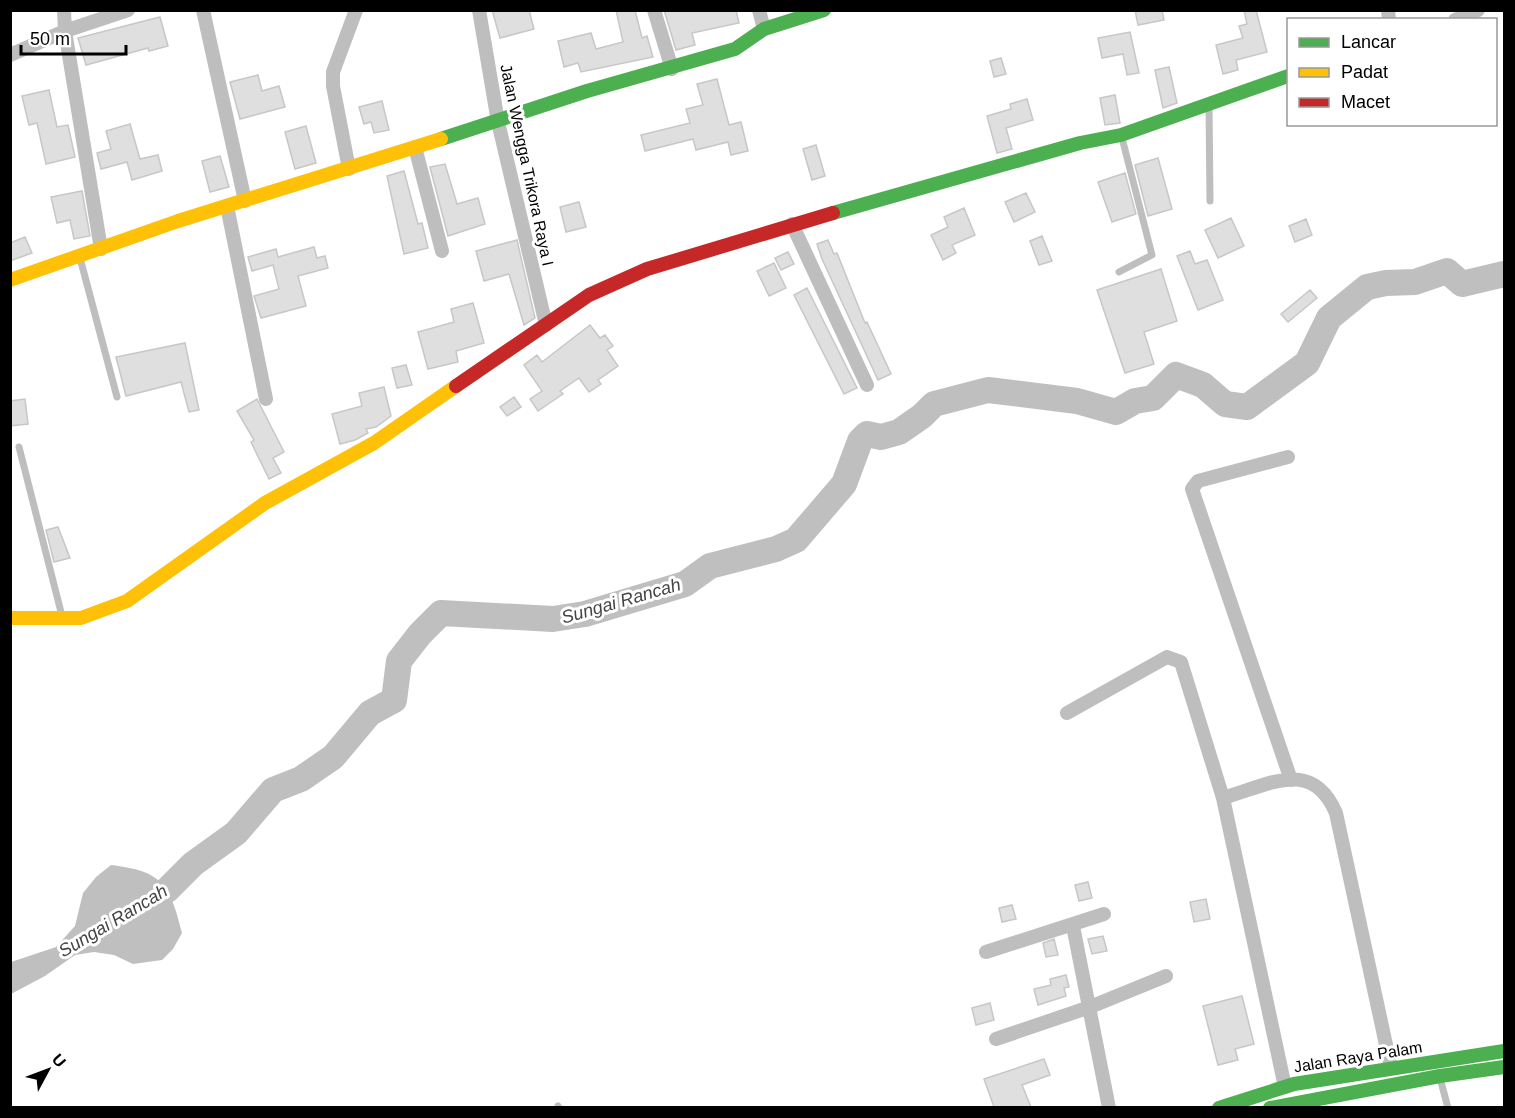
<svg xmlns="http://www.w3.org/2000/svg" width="1515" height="1118" font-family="Arial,sans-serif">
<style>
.water{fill:#bfbfbf}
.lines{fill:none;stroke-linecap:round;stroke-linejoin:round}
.river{stroke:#bfbfbf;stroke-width:26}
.building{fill:#dfdfdf;stroke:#c7c7c7;stroke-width:1.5}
.lane{stroke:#bebebe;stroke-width:7}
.street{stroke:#bebebe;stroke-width:14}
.fast{stroke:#4caf50;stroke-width:14}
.slow{stroke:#ffc107;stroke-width:14}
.jam{stroke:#c62828;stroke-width:14}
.labels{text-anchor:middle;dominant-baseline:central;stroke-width:6;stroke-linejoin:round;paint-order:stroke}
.street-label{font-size:16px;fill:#000;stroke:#fff}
.water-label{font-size:18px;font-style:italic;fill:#444;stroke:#fff}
</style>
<rect width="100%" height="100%" fill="#fff"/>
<path class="water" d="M111,865c51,6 59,19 71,68l-9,16 -11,11 -29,4 -19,-9 -20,-3 -19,3 -30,21 -34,18v-32l45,-15 19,-21 8,-33 13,-16z"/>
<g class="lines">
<path class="river" d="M138,908l29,-18 26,-26 43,-31 37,-43 28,-11 32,-22 37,-44 24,-13 5,-39 21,-27 21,-21 112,6 32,-5 100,-30 25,-18 66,-17 20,-9 48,-56 16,-43 7,-7 14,3 18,-5 23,-16 12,-12 54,-14 89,11 39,11 19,-11 18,-3 23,-23 27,10 22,19 22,3 60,-44 22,-45 38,-31 19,-4 29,-1 32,-11 15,13 42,-10"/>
</g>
<path class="building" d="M492,10h37l5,19 -34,9z
M616,10h19l7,28 5,-2 6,21 -72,15 -3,-9 -14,4 -6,-26 33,-8 5,16 27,-7z
M664,10h72l3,13 -47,10 3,12 -19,5z
M1135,10h27l2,10 -26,5z
M1244,10h12l11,42 -31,8 2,10 -15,4 -7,-29 27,-7 -4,-12 8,-2z
M160,17l8,29 -19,5 -1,-3 -62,17 -8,-27z
M1130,32l9,41 -12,2 -4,-21 -21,4 -4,-20z
M1001,58l5,16 -12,3 -4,-16z
M1169,67l8,36 -14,5 -8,-38z
M258,75l4,16 17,-5 6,21 -45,12 -10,-37z
M717,79l12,46 12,-3 7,29 -17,4 -3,-13 -32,8 -3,-11 -48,12 -4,-16 49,-12 -4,-14 17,-4 -6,-21z
M49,90l8,37 11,-2 7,32 -29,7 -9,-41 -8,2 -7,-29z
M1115,95l5,28 -15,2 -5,-27z
M1027,99l6,21 -27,8 6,21 -15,4 -10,-37 24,-7 -1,-5z
M382,101l7,29 -15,3 -3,-11 -7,2 -5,-17z
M130,124l10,35 18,-4 4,16 -30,9 -5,-18 -26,7 -4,-16 14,-4 -5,-18z
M306,126l10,37 -21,6 -10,-37z
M816,145l9,31 -13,4 -9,-31z
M220,156l9,31 -19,5 -8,-31z
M1158,158l14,51 -24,7 -13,-51z
M445,164l12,40 21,-6 7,26 -37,12 -18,-69z
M404,171l14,53 4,-1 6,25 -24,6 -17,-78z
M1125,173l11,41 -24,8 -14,-40z
M82,191l8,45 -16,3 -4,-19 -13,3 -6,-26z
M1026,193l9,19 -21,10 -9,-20z
M579,202l7,25 -20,5 -6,-25z
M964,208l11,27 -23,10 4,8 -13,7 -12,-25 17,-8 -4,-10z
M1231,218l13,28 -26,12 -13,-28z
M1306,219l6,16 -17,7 -6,-16z
M1042,236l10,25 -13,4 -9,-24z
M25,237l7,16 -22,8v-18z
M517,240l18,78 -11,7 -15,-51 -25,7 -8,-30z
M828,240l6,14 3,-1 28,70 2,-1 24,52 -13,6 -56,-121 -5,-15z
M314,247l3,11 8,-2 3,12 -30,8 8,30 -45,12 -7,-22 25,-7 -6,-24 -21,6 -4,-14 28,-8 2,8z
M1190,251l5,13 12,-4 16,40 -25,10 -21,-54z
M788,252l6,12 -13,6 -6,-12z
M774,263l12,25 -17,8 -12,-25z
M1161,269l16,52 -33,11 10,32 -29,9 -28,-83z
M807,288l50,100 -13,6 -50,-99z
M1310,290l7,8 -29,24 -7,-8z
M473,303l11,40 -28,8 2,11 -30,7 -10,-37 36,-10 -3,-13z
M590,325l10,13 5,-3 8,11 -6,4 11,16 -20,14 3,4 -12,8 -10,-14 -19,13 3,3 -25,17 -8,-12 12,-8 -18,-26 13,-10 5,7z
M185,343l14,67 -10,2 -8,-30 -55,14 -10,-39z
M406,365l6,20 -15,3 -5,-20z
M384,387l7,29 -15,11 -10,2 2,4 -13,7 -15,4 -8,-30 30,-8 -3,-13z
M514,397l7,10 -14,9 -7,-9z
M25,399l3,25 -18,2v-25z
M257,399l27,53 -11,6 8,15 -12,6 -18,-37 3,-2 -17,-29z
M58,527l12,31 -16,4 -8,-32z
M1088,882l4,16 -13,3 -4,-16z
M1206,899l4,20 -16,3 -4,-20z
M1012,905l4,14 -14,3 -3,-14z
M1103,936l4,15 -15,3 -4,-15z
M1054,939l4,16 -12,2 -3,-14z
M1066,975l3,12 -5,1 2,8 -28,9 -4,-16 17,-4 -1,-6z
M1242,996l12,48 -19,5 3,11 -20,5 -15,-59z
M990,1003l4,17 -18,5 -4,-17z
M1044,1059l6,16 -28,10 9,22h-37l-10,-28z"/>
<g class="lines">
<path class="lane" d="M1209,105l1,96
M80,258l37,139
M1119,272l33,-17 -30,-117
M19,447l43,169
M1440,1078l8,30
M558,1106l1,2"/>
<path class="street" d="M64,10l1,21 36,218
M203,10l42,191
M479,10l19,112 48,203
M654,10l18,59
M759,10l5,19
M1388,10l1,10
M1455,20l23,-10
M10,55l55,-24 63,-21
M415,147l27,104
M349,169l-16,-83v-14l23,-62
M227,206l39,193
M792,224l75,161
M1288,457l-90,24 -6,8 99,291
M1067,713l100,-56 14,5 42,136 62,289
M1223,798c46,-13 89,-41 113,15l55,255
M1073,926l36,182
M986,952l118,-38
M996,1039l94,-32 76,-31"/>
<path class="fast" d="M441,139l146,-48 148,-42 29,-20 60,-19
M833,213l247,-70 41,-8 167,-59
M1219,1108l75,-24 210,-33
M1270,1108l170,-32 64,-9"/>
<path class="slow" d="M10,280l168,-59 263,-82
M10,618h71l46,-17 138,-98 109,-60 82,-57"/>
<path class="jam" d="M456,386l133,-91 58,-26 186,-56"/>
</g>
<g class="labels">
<g class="street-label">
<text transform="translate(527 165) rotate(78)">Jalan Wengga Trikora Raya I</text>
<text transform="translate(1358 1057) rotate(-9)">Jalan Raya Palam</text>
</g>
<g class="water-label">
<text transform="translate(621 601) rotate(-16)">Sungai Rancah</text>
<text transform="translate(113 921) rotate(-31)">Sungai Rancah</text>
</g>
</g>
<rect width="1515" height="1118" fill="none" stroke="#000000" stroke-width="24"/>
<rect x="1287" y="18" width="210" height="108" fill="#ffffff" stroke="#999999" stroke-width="1.5"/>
<rect x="1299" y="38" width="30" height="9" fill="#4caf50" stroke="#999999" stroke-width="1.5"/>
<text x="1341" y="48" font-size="18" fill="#000000">Lancar</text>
<rect x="1299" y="68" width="30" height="9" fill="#ffc107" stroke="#999999" stroke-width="1.5"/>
<text x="1341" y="78" font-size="18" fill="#000000">Padat</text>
<rect x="1299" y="98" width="30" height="9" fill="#c62828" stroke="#999999" stroke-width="1.5"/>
<text x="1341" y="108" font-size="18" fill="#000000">Macet</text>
<g transform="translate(48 1070) rotate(49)" stroke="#ffffff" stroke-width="4.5" paint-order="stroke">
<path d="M0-4.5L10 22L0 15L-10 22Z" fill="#000000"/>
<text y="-9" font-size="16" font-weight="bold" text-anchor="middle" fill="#000000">U</text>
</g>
<path d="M21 45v9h105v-9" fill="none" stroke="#000000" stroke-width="3"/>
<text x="30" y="45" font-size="18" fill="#000000" stroke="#ffffff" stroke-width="4.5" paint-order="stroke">50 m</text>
</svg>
